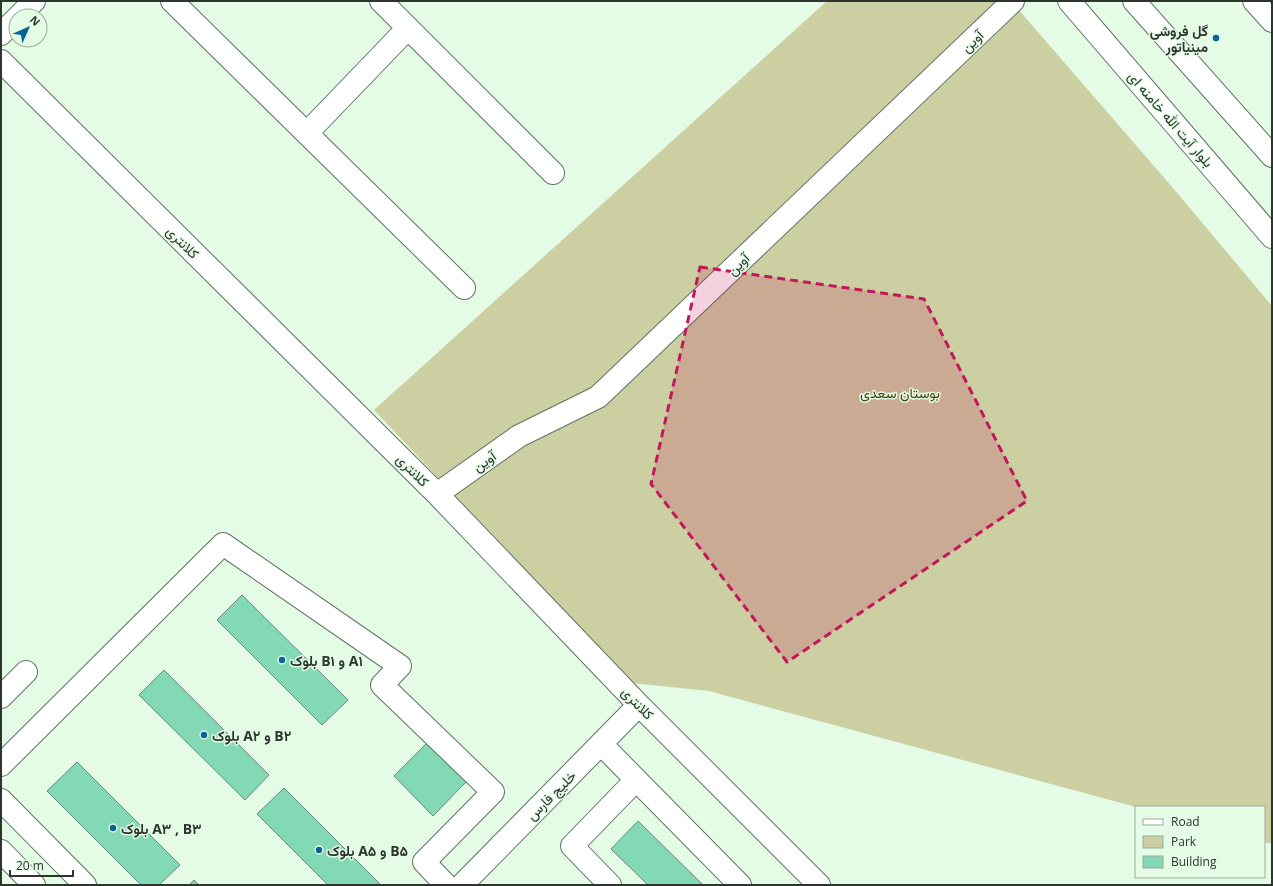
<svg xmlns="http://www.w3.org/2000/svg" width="1273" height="886" font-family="'Open Sans',Vazirmatn,sans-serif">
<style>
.green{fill:#cccfa2}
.building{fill:#83d8b6;stroke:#6b877b}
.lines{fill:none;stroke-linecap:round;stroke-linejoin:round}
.minor-casing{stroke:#5f7362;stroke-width:24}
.major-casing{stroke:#5f7362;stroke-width:24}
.minor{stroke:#fff;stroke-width:22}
.major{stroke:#fff;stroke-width:22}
.marked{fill:#c2185b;fill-opacity:0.2;stroke:#c2185b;stroke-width:3;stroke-dasharray:8 5;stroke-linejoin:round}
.poi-dot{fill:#086494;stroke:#e4fbe6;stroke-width:1.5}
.labels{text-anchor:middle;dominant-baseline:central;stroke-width:3;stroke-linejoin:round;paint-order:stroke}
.poi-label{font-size:14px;font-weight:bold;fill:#2d362e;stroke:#e4fbe6;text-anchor:start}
.street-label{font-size:14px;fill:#2d362e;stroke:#e4fbe6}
.park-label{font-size:14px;fill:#414308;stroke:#e4fbe6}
</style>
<rect width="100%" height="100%" fill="#e4fbe6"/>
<path class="green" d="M827,1h184l162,187 99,118v538l-8,-2v-35h-128l-427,-116 -77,-8 -258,-273z"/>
<path class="building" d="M242,595l106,105 -26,25 -105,-105z
M164,670l105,105 -24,25 -106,-105z
M428,742l39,39 -34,35 -39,-40z
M77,762l103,103 -21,20h-18l-94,-94z
M284,788l97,97h-53l-71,-71z
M638,821l65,64h-55l-37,-36z
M194,880l5,5h-10z"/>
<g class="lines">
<g class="minor-casing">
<path id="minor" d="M172,1l292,287
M381,1l172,172
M1254,1l18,20
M19,16l15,-15
M1,34l15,-15
M1,61l436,433 202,211 180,180
M307,133l101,-105
M437,494l82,-58 79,-39 415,-396
M1,697l25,-25
M601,744l139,141
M1,765l222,-221 177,122 -18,19 111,107 -69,70 22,23
M1,800l84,85
M1,851l33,34
M462,885l177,-180
M610,885l-38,-39 64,-66"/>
</g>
<g class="major-casing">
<path id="major" d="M1069,1l203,236
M1134,1l138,155"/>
</g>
<use href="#minor" class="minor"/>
<use href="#major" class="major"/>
</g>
<path class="marked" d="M700,267l224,32 103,202 -240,161 -136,-178z"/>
<g class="poi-dot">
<circle cx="1216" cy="38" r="4"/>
<circle cx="282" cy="660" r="4"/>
<circle cx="204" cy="735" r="4"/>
<circle cx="113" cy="828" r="4"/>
<circle cx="319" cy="850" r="4"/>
</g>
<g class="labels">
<g class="poi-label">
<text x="1208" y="30" text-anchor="end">گل فروشی<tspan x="1208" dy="16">مینیاتور</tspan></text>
<text x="290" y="660">بلوک B۱ و A۱</text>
<text x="212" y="735">بلوک A۲ و B۲</text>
<text x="121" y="828">بلوک A۳ , B۳</text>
<text x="327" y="850">بلوک A۵ و B۵</text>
</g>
<g class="street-label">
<text transform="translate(972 41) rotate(-44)">آوین</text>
<text transform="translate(1171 119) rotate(49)">بلوار آیت الله خامنه ای</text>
<text transform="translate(183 242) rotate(45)">کلانتری</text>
<text transform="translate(738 264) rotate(-44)">آوین</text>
<text transform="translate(484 461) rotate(-35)">آوین</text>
<text transform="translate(413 470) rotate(45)">کلانتری</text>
<text transform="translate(638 703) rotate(46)">کلانتری</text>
<text transform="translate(551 795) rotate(-45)">خلیج فارس</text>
</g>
<g class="park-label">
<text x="900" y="392">بوستان سعدی</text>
</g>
</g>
<rect width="1273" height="886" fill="none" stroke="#2d362e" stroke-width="4"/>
<rect x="1135" y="806" width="130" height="72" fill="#e4fbe6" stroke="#9bac9c"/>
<rect x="1143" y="819" width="20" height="6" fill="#ffffff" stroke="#9bac9c"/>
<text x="1171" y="826" font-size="12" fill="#2d362e">Road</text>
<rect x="1143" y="836" width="20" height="12" fill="#cccfa2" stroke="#9bac9c"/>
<text x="1171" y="846" font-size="12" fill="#2d362e">Park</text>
<rect x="1143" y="856" width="20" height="12" fill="#83d8b6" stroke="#9bac9c"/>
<text x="1171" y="866" font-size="12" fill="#2d362e">Building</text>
<g transform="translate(28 28) rotate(45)"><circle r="19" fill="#e4fbe6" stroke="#9bac9c"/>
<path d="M0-3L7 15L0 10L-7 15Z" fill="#086494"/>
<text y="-6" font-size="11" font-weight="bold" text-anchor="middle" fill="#2d362e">N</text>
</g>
<path d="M10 870v6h63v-6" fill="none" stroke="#2d362e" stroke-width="2"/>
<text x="16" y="870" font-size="12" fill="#2d362e" stroke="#e4fbe6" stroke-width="3" paint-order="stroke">20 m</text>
</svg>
